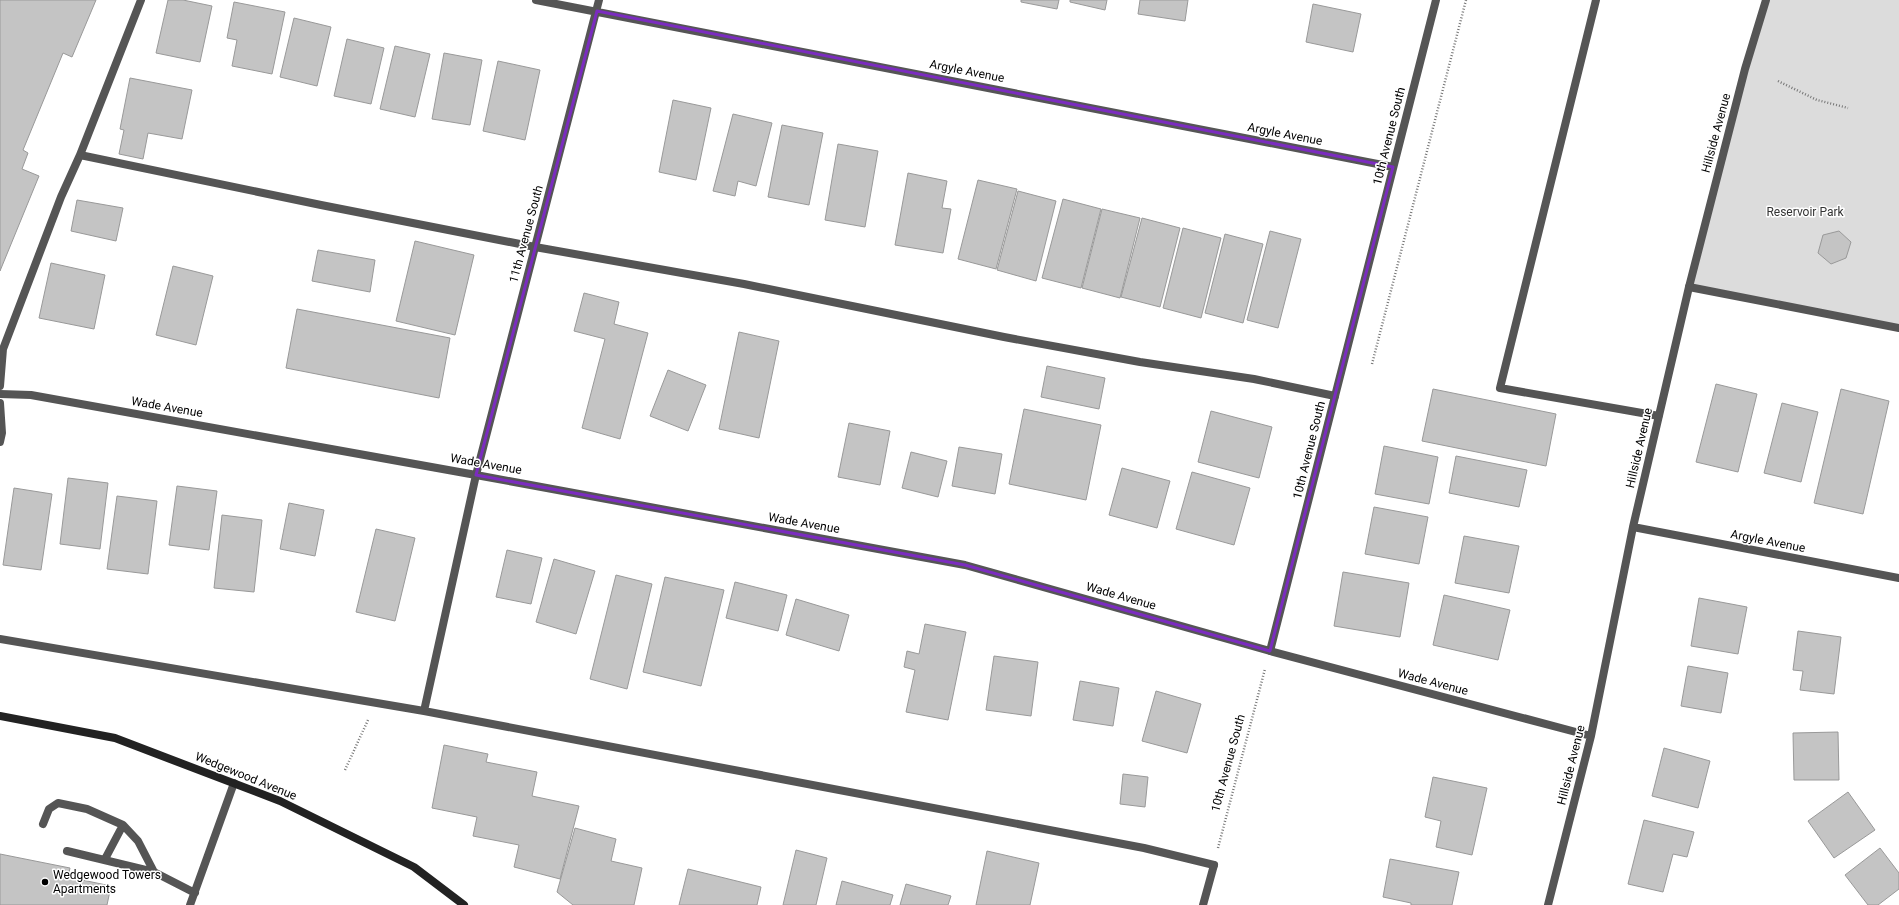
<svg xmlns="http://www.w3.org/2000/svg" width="1899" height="905" font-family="Roboto,sans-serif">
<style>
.green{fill:#dcdcdc}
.building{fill:#c4c4c4;stroke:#999}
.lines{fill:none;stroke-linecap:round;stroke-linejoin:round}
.path{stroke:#777;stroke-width:2.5;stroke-dasharray:1 2;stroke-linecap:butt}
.service{stroke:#555;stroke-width:8}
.minor{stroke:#555;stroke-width:8}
.secondary{stroke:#222;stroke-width:8}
.marked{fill:none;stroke:#7b2cbf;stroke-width:3;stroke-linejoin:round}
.poi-dot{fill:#000;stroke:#fff;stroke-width:1.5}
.labels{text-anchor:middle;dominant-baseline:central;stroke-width:3;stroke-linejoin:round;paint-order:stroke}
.street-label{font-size:12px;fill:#000;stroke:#fff}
.park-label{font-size:12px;fill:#333;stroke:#fff}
.poi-label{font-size:12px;fill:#000;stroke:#fff;text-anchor:start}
</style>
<rect width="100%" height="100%" fill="#fff"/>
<path class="green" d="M1766,0h133v328l-210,-41z"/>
<path class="building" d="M0,0h96l-24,57 -9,-4 -40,97 5,3 -6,16 17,7 -39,95z
M168,0h15l29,6 -12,56 -44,-9z
M1021,0h38l-2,9 -36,-7z
M1070,0h37l-2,10 -35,-8z
M1140,0h48l-3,21 -47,-7z
M234,2l51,10 -13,62 -40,-8 5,-26 -10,-2z
M1313,4l48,10 -8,38 -47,-10z
M294,18l37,9 -14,59 -37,-9z
M347,39l37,9 -13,56 -37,-8z
M395,46l35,8 -15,63 -35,-8z
M444,53l38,7 -12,65 -38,-6z
M498,61l42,9 -15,70 -42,-9z
M130,78l62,12 -10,49 -34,-6 -5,26 -24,-5 5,-24 -4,-1z
M673,100l38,8 -15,72 -37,-8z
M733,114l39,9 -16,63 -18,-5 -3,15 -22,-5z
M782,125l41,8 -14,72 -41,-8z
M838,144l40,7 -13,76 -40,-7z
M908,173l39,8 -5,27 9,1 -8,44 -48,-8z
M978,180l39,9 -21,80 -38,-10z
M1018,191l38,10 -20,80 -39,-11z
M1063,199l38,10 -20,79 -39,-10z
M77,200l46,8 -7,33 -45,-10z
M1102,209l38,9 -20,80 -38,-10z
M1142,218l38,10 -20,79 -39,-10z
M1183,228l38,10 -20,80 -38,-10z
M1270,231l31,8 -23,89 -31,-8z
M1839,231l12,11 -5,16 -15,6 -13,-11 5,-18z
M1225,234l38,10 -20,79 -38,-10z
M415,241l59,14 -19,80 -59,-14z
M318,250l57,10 -5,32 -58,-11z
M51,263l54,12 -11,54 -55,-11z
M173,266l40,10 -17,69 -40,-10z
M584,293l35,9 -5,22 34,9 -28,106 -38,-11 23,-89 -31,-8z
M297,309l153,29 -11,60 -153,-30z
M739,332l40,9 -20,97 -40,-9z
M1047,366l58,12 -6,31 -58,-12z
M668,370l38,15 -18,46 -38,-15z
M1716,384l41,10 -19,78 -42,-10z
M1433,389l123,25 -10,52 -124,-25z
M1841,389l48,12 -26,113 -49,-11z
M1782,403l36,9 -17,70 -37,-9z
M1024,409l77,16 -15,75 -77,-16z
M1211,411l61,16 -13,51 -61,-16z
M849,423l41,8 -10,54 -42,-8z
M1384,446l54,11 -9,47 -54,-10z
M959,447l43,7 -7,40 -43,-8z
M911,452l36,9 -9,36 -36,-9z
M1456,456l71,14 -8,37 -70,-14z
M1122,468l48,13 -13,47 -48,-13z
M1192,472l58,16 -16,57 -58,-16z
M68,478l40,5 -8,66 -40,-5z
M177,486l40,5 -8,59 -40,-5z
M14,488l38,6 -11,76 -38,-5z
M117,496l40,5 -9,73 -41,-5z
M289,503l35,7 -9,46 -35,-7z
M1374,507l54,10 -9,47 -54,-10z
M222,515l40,5 -8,72 -40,-4z
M376,529l39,9 -20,83 -39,-9z
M1464,536l55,10 -10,47 -54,-10z
M507,550l35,8 -11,46 -35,-7z
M554,559l41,12 -19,63 -40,-12z
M1343,572l66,11 -9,54 -66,-11z
M616,575l36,9 -25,105 -37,-10z
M665,577l59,13 -23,96 -58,-14z
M735,582l52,13 -9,36 -52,-13z
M1444,595l66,15 -12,50 -65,-15z
M1699,598l48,9 -9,47 -47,-8z
M796,599l53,16 -10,36 -53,-16z
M925,624l41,8 -18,88 -42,-8 9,-42 -11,-3 3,-16 12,3z
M1798,631l43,6 -7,57 -34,-4 3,-19 -10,-1z
M994,656l44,6 -7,54 -45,-6z
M1688,666l40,7 -7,40 -40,-7z
M1080,681l39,7 -6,38 -40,-6z
M1156,691l45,13 -14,49 -45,-12z
M1838,732l1,48h-45l-1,-47z
M444,745l44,9 -2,8 51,10 -5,24 47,10 -19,73 -46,-12 5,-22 -46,-9 4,-19 -45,-9z
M1664,748l46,13 -12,47 -46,-12z
M1123,774l25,3 -3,30 -25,-3z
M1433,777l54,11 -15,67 -36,-8 5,-26 -16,-4z
M1848,792l27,38 -41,28 -26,-37z
M1644,820l50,12 -7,25 -14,-3 -10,38 -35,-8z
M575,828l41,11 -5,22 31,7 -8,37h-61l-16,-13z
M1880,848l19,25v16l-21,16h-10l-23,-30z
M796,850l31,8 -11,47h-33z
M987,851l52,12 -9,42h-54z
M0,854l70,14 -2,9 43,9 -4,19h-107z
M1390,859l69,13 -7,33h-41v-2l-28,-6z
M688,869l73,18 -4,18h-78z
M842,881l51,14 -3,10h-54z
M906,884l45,12 -3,9h-48z"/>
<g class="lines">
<path class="path" d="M1778,81l39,19 31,8
M1372,364l94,-364
M345,770l23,-50
M1218,848l47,-179"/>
<path class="service" d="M80,155l61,-155
M1689,287l210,41
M0,386l3,-37 58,-152 19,-42 241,50 214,42 209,37 260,53 136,25 114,17 81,17
M0,403l2,30 -2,9
M0,639l424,72 720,137 70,17
M424,711l52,-236
M43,824l6,-15 9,-6 29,6 36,16 15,16 16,31 41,21
M67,851l87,21
M105,859l18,-34
M190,905l44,-122"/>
<path class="minor" d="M536,0l857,167
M1596,0l-96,388 159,28
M0,394l31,1 445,80 489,90 305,86 321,85
M476,475l123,-475
M1633,527l266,51
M1270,651l166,-651
M1203,905l11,-40
M1548,905l43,-169 42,-209 56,-240 56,-218 21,-69"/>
<path class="secondary" d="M0,716l115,22 165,63 134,66 50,38"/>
</g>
<path class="marked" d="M597,11l796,156 -123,484 -305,-86 -489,-90z"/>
<circle class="poi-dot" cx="45" cy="882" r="4"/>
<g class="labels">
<g class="street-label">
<text transform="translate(967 71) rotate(11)">Argyle Avenue</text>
<text transform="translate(1716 133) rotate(-75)">Hillside Avenue</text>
<text transform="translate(1285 134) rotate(11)">Argyle Avenue</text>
<text transform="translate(1389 136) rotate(-76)">10th Avenue South</text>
<text transform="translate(526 234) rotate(-75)">11th Avenue South</text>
<text transform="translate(167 407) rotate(10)">Wade Avenue</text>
<text transform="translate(1639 448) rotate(-77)">Hillside Avenue</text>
<text transform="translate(1309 450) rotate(-76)">10th Avenue South</text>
<text transform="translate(486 464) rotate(10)">Wade Avenue</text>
<text transform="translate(804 523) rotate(10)">Wade Avenue</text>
<text transform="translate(1768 541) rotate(11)">Argyle Avenue</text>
<text transform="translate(1121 596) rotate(16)">Wade Avenue</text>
<text transform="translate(1433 682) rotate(15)">Wade Avenue</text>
<text transform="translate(1228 763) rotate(-75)">10th Avenue South</text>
<text transform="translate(1571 765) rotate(-76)">Hillside Avenue</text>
<text transform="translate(246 776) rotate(22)">Wedgewood Avenue</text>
</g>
<g class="park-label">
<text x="1805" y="212">Reservoir Park</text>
</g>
<g class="poi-label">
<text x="53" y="875">Wedgewood Towers<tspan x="53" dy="14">Apartments</tspan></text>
</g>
</g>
</svg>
